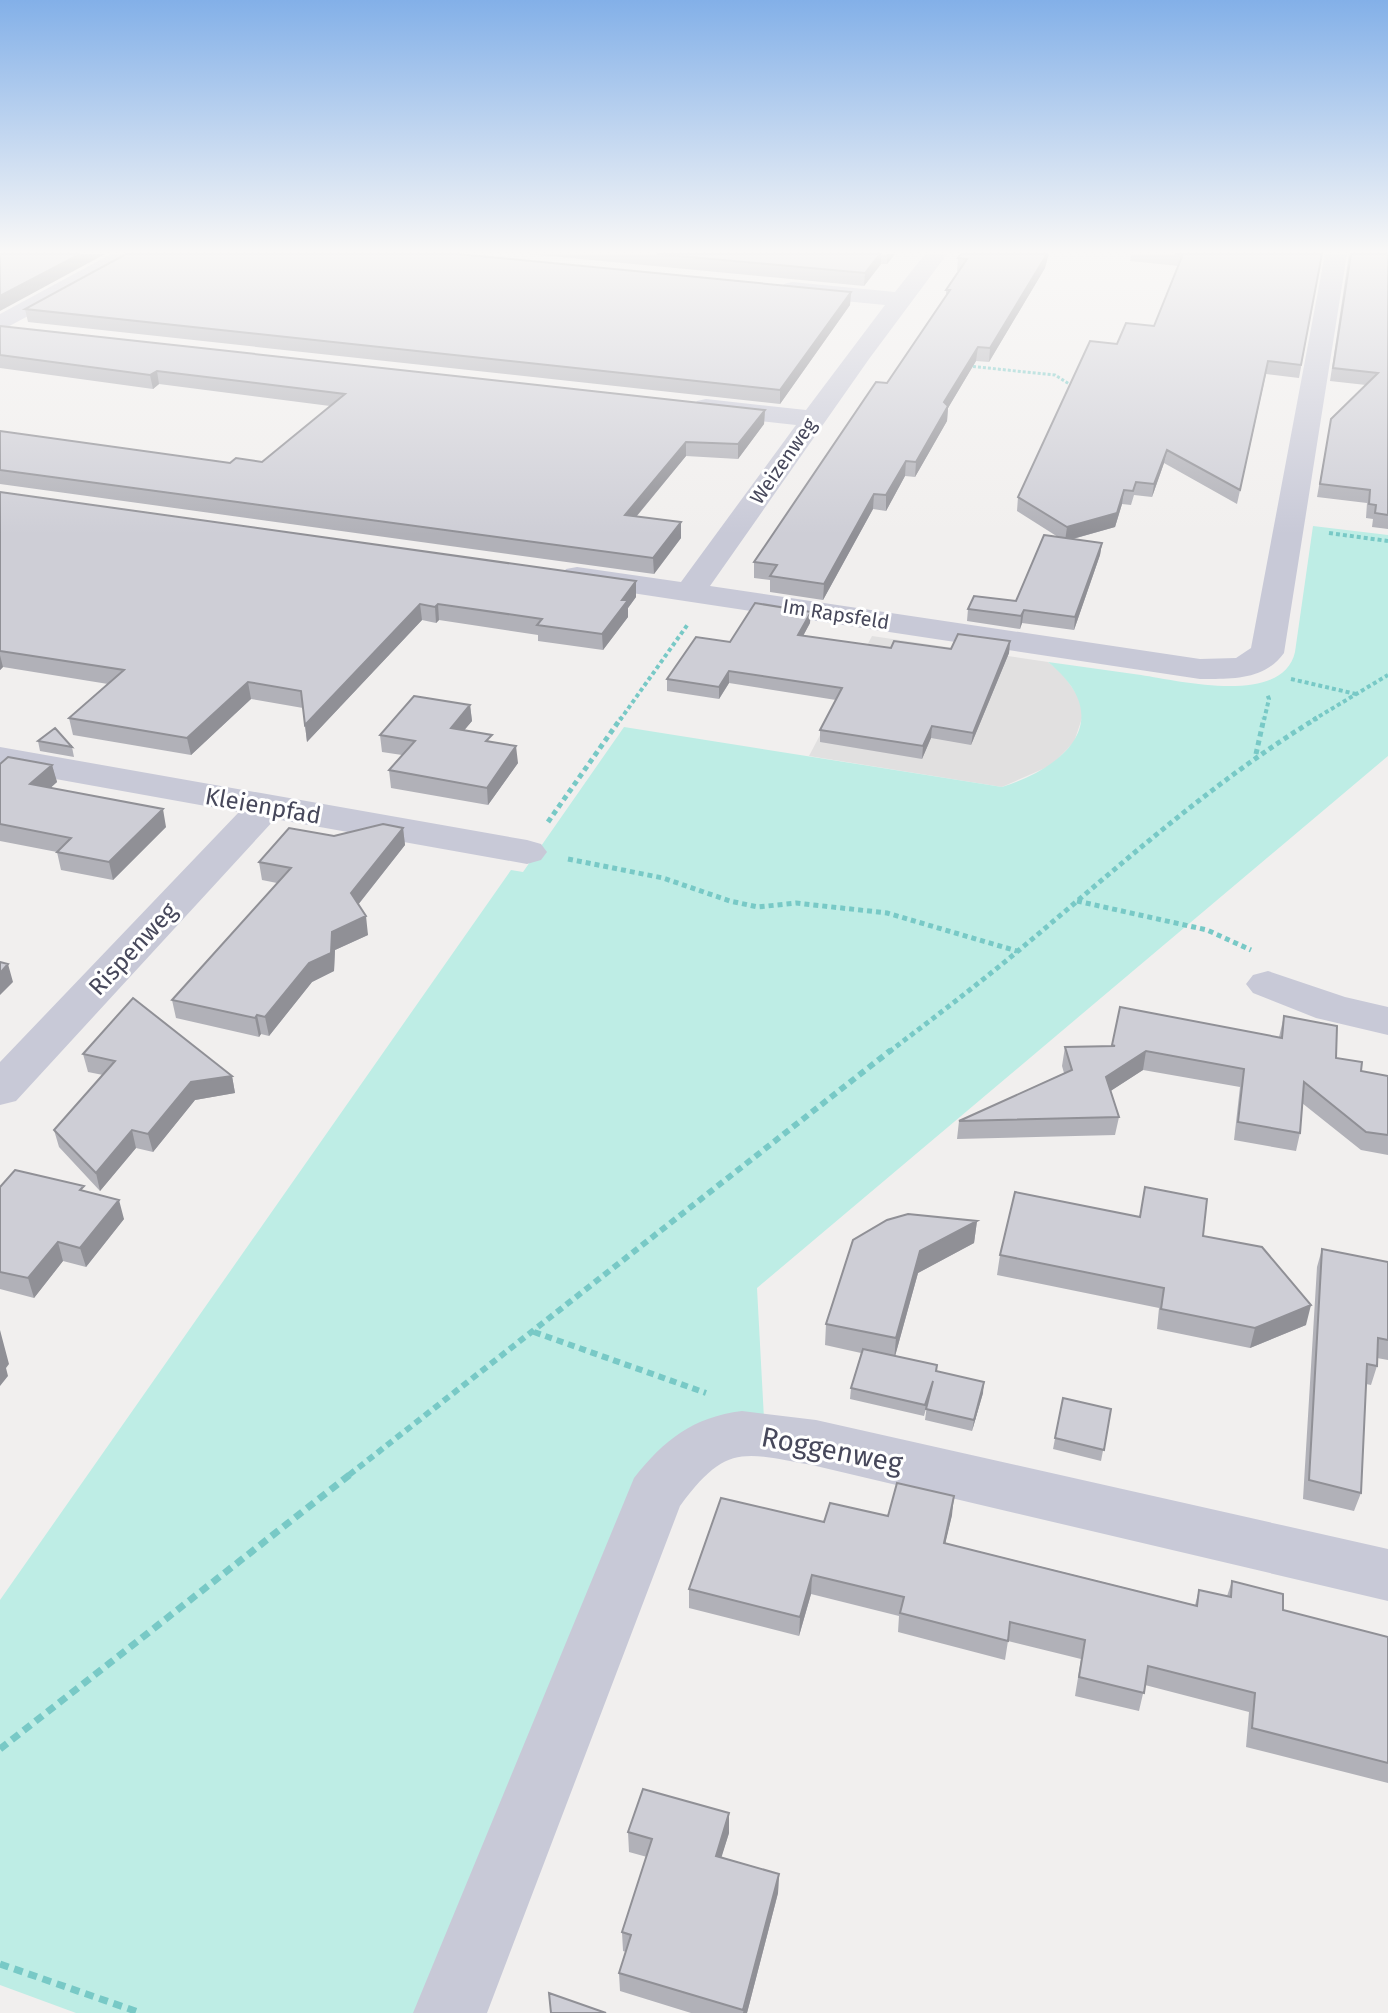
<svg xmlns="http://www.w3.org/2000/svg" width="1388" height="2013" font-family="'Fira Sans',sans-serif">
<style>
.education{fill:#e1e0e0}
.green{fill:#beede5}
.lines{fill:none;stroke-linecap:round;stroke-linejoin:round}
.path-far4{stroke:#78c9c6;stroke-width:3;stroke-dasharray:3 2;stroke-linecap:butt}
.path-far3{stroke:#78c9c6;stroke-width:4;stroke-dasharray:4 3;stroke-linecap:butt}
.path-far2{stroke:#78c9c6;stroke-width:5;stroke-dasharray:5 4;stroke-linecap:butt}
.path-far1{stroke:#78c9c6;stroke-width:6;stroke-dasharray:7 5;stroke-linecap:butt}
.path{stroke:#78c9c6;stroke-width:7;stroke-dasharray:9 6;stroke-linecap:butt}
.minor{fill:#c8c9d7;fill-rule:evenodd}
.wall{fill:#b1b1b8}
.shaded-wall{fill:#909096}
.building{fill:#ceced6;stroke:#909096;stroke-width:2}
.labels{text-anchor:middle;dominant-baseline:central;stroke-width:6;stroke-linejoin:round;paint-order:stroke}
.far-street-label{font-size:20px;fill:#47485b;stroke:#fff}
.street-label{font-size:24px;fill:#47485b;stroke:#fff}
.near-street-label{font-size:28px;fill:#47485b;stroke:#fff}
</style>
<rect width="100%" height="100%" fill="#f1efee"/>
<path class="education" d="M872,636l176,26 14,11 18,26 3,16 -9,27 -22,23 -50,22 -193,-31z"/>
<path class="green" d="M1313,526l75,9v221l-631,532 7,131 -58,5 -283,589h-347l-76,-28v-385l511,-730 12,2 101,-145 378,60c66,-21 115,-69 46,-125 31,4 62,9 93,13 39,6 142,31 154,-23z"/>
<g class="lines">
<path class="path-far4" d="M968,366l87,9 19,12"/>
<path class="path-far3" d="M1329,533l59,8
M1291,679l65,15
M620,720l68,-96
M1264,720l5,-21 -2,-5
M1313,720l75,-45"/>
<path class="path-far2" d="M1256,754l8,-36
M548,822l73,-104
M568,859l95,19 67,23 28,6 38,-4 91,10 130,38
M1077,901l130,29 44,20
M889,1052c43,-33 87,-66 129,-101 97,-81 191,-167 299,-233"/>
<path class="path-far1" d="M534,1332l172,61
M349,1475l542,-425"/>
<path class="path" d="M0,1749l352,-276
M0,1964l141,49"/>
<path class="minor" d="M111,254h27l-3,5 -135,72v-17z
M925,254h22l-78,105 -159,227 490,73 36,-1 15,-10 74,-394h22l-63,399c-20,28 -54,26 -84,26l-634,-96 -5,-7 5,-7 11,-2 104,15 115,-157 -90,-10 -9,-2 -4,-6 4,-6 9,-2 100,11 79,-105 -93,-9 -8,-2 -3,-5 3,-5 8,-2 103,10z
M0,747l527,93 14,4 6,8 -6,8 -14,4 -252,-45 -259,282 -16,4v-43l239,-250 -239,-43z
M1268,971l77,26 43,10v28l-72,-17 -63,-25 -7,-9 7,-9z
M742,1411l74,9 572,129v52l-572,-135c-72,-13 -89,-24 -136,40l-193,507h-74l221,-535c30,-38 59,-61 108,-67z"/>
</g>
<path class="wall" d="M529,254h366l-8,10h-6l-17,22z
M1131,254h191l-23,124 -33,-4 -29,130 -73,-41 -12,34 -18,-2 -3,10 -9,-1 -7,23 -42,12 29,4 -2,12 -26,75 -52,-7 -2,6 -53,-8 1,-12 48,-8 42,-64 -41,-26 1,-14 99,-153 37,-18 25,-60 -49,-5z
M1349,254h39v275l-16,-2 1,-8 -7,-1 1,-15 -50,-6 14,-78 35,-34 -36,-4z
M958,258l87,10 -56,94 -13,-1 -28,47 -1,13 -32,56 -10,-1 -19,35 -13,-2 -50,91 -53,-8v-12l-16,-2v-16l133,-179 59,-86v-7l13,-19h-2z
M851,292l-1,13 -70,99 -752,-82 -3,-13z
M0,326l765,84 -1,14 -26,35 -52,-3 -49,60 44,22 -27,36 -654,-90v-53l230,32 32,-1 68,-56 -171,-22 -6,5 -153,-21z
M0,492l636,105 -8,11v9l-25,33 -65,-9v-6l-99,-15 -3,3 -14,-3 -115,122 -4,-34 -52,-9 -60,56 -118,-20 -4,-17 39,-34 -105,-17 -3,3z
M810,623l-7,13 88,12 60,1 59,-8 -1,12 -38,92 -40,-7 -9,21 -102,-17v-12l16,-30 -107,-17 -10,16 -52,-8v-12l63,-37z
M470,705l2,16 -8,9 28,12 26,21 -30,42 -97,-17 -2,-18 13,-15 -20,-3 -2,-17z
M38,741l34,6 2,10 -34,-6z
M0,764l52,1 5,17 -7,6 116,39 -53,53 -52,-10 -4,-18 -57,-11z
M403,828l2,17 -47,60 10,30 -33,15 -1,21 -22,11 -43,54 -8,-2 -2,3 -83,-19 -4,-18 105,-117 -15,-3 -3,-18 75,-26z
M1284,1016l52,42 25,13 27,5v79l-27,-5 -59,-47 -2,30 -4,18 -62,-11 6,-53 -97,-17 -33,21 9,26 -4,18 -158,4 2,-18 105,-48 -2,-7 3,-19 47,-1 167,-9z
M83,1054l149,22 3,17 -40,7 -42,52 -17,-4 -36,43 -41,-44 -5,-17 49,-55 -15,-3z
M0,1187l85,5 39,27 -38,48 -23,-6 -29,37 -34,-9z
M1145,1187l58,49 103,89 -56,23 -93,-19 2,-21 -162,-33 3,-20 140,-38z
M977,1221l-3,22 -56,30 -23,83 42,15 46,22 -11,38 -47,-11 2,-15 -3,11 -74,-17 1,-11 10,-35 -36,-8 1,-21z
M1322,1249l66,13v98l-11,-2v8l-6,19 -5,-1 -5,109 -7,18 -51,-12 14,-232z
M1063,1398l48,11 -10,52 -48,-12z
M952,1515l-7,28 250,62 4,-15 28,6 5,-15 51,29 105,27v146l-142,-36 3,-35 -104,-27 -6,26 -64,-15 6,-37 -73,-18 -3,19 -107,-28 1,-16 -88,-22 -12,42 -110,-28v-19l135,-67 64,-6z
M628,1832l101,1 -8,24 58,17 -1,19 -31,120h-56l-71,-22 -1,-18 7,-21 -3,-1 -1,-19 25,-75 -18,-5z"/>
<path class="shaded-wall" d="M80,254h25l-105,57v-15z
M880,254h1v10l-17,22 1,-13z
M887,254h8l-8,10z
M1047,254h2l-4,14 -56,94 1,-14z
M851,292l-1,13 -70,99v-14z
M978,347l-2,14 -28,47 -1,13 -32,56 1,-15 28,-60z
M157,371l2,13 -6,5 -3,-14z
M765,410l-1,14 -26,35v-15z
M686,442v14l-61,74v-15z
M1167,450l-3,13 -12,34 2,-13z
M906,461l-1,15 -19,35v-16z
M1124,490l-2,14 -7,23 -50,14 2,-14z
M874,494l-1,15 -50,91 1,-16z
M681,522v16l-27,36 -1,-16z
M1102,543l-2,12 -26,75 1,-13z
M636,581v16l-8,11v9l-25,33 -1,-16 20,-34z
M420,604l2,16 -115,122 -2,-17z
M438,604l1,16 -3,3 -1,-16z
M1024,610l-2,13 -2,6 1,-13z
M811,612l-1,11 -13,24 1,-12z
M1010,641l-1,12 -38,92 2,-12z
M0,655l3,12 -3,3z
M729,671v12l-10,16v-12z
M248,682l3,17 -60,56 -4,-17z
M470,705l2,16 -20,24 -1,-17z
M932,726l-1,12 -9,21 1,-13z
M516,746l2,17 -30,42 -1,-17z
M52,765l5,17 -22,20 -5,-18z
M163,809l3,18 -53,53 -4,-18z
M403,828l2,17 -52,66 -2,-18z
M366,916l2,19 -33,15 -1,21 -22,11 -43,54 -4,-19 67,-85z
M8,964l5,18 -13,13v-22z
M257,1015l4,19 -2,3 -4,-19z
M1146,1051l-3,19 -40,26 3,-19z
M232,1076l3,17 -40,7 -42,52 -5,-18 43,-52z
M132,1130l4,18 -36,43 -4,-18z
M119,1200l5,19 -38,48 -6,-19z
M977,1221l-3,22 -56,30 -24,87 2,-22 24,-87z
M58,1242l5,19 -29,37 -6,-20z
M1311,1305l-5,20 -56,23 5,-20z
M0,1330l9,34 -3,4 2,8 -8,10z
M984,1382l-1,11 -11,38 2,-11z
M954,1496l-2,19 -11,47 3,-19z
M812,1575l-1,19 -12,42 1,-19z
M729,1813v20l-13,42v-19z
M779,1874l-1,19 -31,120h-4z"/>
<path class="building" d="M0,254h80l-80,42z
M126,254h332l393,38 -71,98 -755,-81z
M657,254h223l-15,19z
M961,254h86l-57,94 -12,-1 -34,55 4,4 -32,56 -10,-1 -20,34 -12,-1 -50,90 -54,-8 7,-11 -23,-3 122,-180 11,1 63,-93h-4l21,-31 -9,-1z
M1175,254h147l-21,111 -33,-4 -28,129 -73,-40 -13,34 -18,-2 -3,9 -9,-1 -7,23 -50,14 -49,-30 72,-156 27,3 9,-21 28,3 29,-72z
M1351,254h37v261l-13,-2 1,-8 -7,-1 1,-14 -50,-6 11,-65 47,-46 -45,-5z
M0,326l765,84 -27,34 -52,-2 -61,73 56,7 -28,36 -653,-88v-39l230,32 6,-5 26,4 83,-68 -188,-23 -7,4 -150,-20z
M0,492l636,89 -14,19h6l-26,34 -65,-9 5,-6 -104,-15 -3,3 -15,-3 -115,121 -4,-34 -53,-9 -61,56 -118,-20 55,-48 -124,-19z
M1044,535l58,8 -27,74 -51,-7 -3,6 -53,-7 6,-13 42,5z
M755,603l56,9 -13,23 93,13 3,-7 57,8 7,-15 52,7 -37,92 -41,-7 -9,20 -103,-16 22,-42 -113,-17 -10,16 -52,-8 29,-42 34,5z
M414,696l56,9 -19,23 41,7 -6,6 30,5 -29,42 -98,-18 26,-29 -35,-6z
M55,728l17,19 -34,-6z
M8,757l44,8 -22,19 133,25 -54,53 -52,-10 14,-14 -71,-14v-60z
M383,824l20,4 -52,65 15,23 -34,16 -1,21 -22,10 -44,54 -8,-2 -2,3 -83,-18 119,-132 -32,-6 30,-34 45,8z
M0,962l8,2 -8,9z
M133,998l99,78 -41,6 -43,52 -16,-4 -36,43 -42,-43 61,-69 -32,-7z
M1120,1007l162,31 2,-22 53,10 -1,32 26,4 -1,9 27,5v59l-22,-3 -62,-50 -4,51 -62,-11 6,-53 -98,-18 -40,26 13,40 -160,4 113,-51 -7,-23 50,-1 -3,-1z
M15,1170l69,16 -4,4 39,10 -39,48 -22,-6 -30,36 -28,-6v-85z
M1145,1187l62,12 -4,37 59,11 49,58 -56,23 -94,-19 3,-21 -164,-33 15,-63 125,25z
M908,1214l69,7 -57,30 -24,87 -70,-14 27,-84 34,-20z
M1322,1249l66,13v78l-10,-2 -1,28 -10,-2 -6,129 -52,-13z
M863,1349l74,16 -1,6 48,11 -10,38 -48,-11 7,-28 -8,24 -74,-17z
M1063,1398l48,11 -7,41 -49,-12z
M897,1483l57,13 -10,47 253,63 2,-16 32,7 1,-16 51,13v16l105,27v126l-136,-35 3,-35 -107,-27 -4,27 -65,-16 6,-37 -75,-18 -2,19 -108,-28 4,-16 -92,-22 -12,42 -111,-28 32,-91 103,24 6,-19 58,13z
M643,1789l86,24 -13,43 63,18 -36,136 -124,-37 12,-38 -9,-3 30,-93 -24,-7z
M549,1993l57,20h-55z"/>
<linearGradient id="sky" x2="0" y2="1"><stop stop-color="#83b0e8"/><stop offset="0.47" stop-color="#f9f8f7"/><stop offset="1" stop-color="#f9f8f7" stop-opacity="0"/></linearGradient>
<rect width="1388" height="535" fill="url(#sky)"/>
<g class="labels">
<g class="far-street-label">
<text transform="translate(783 461) rotate(-55)">Weizenweg</text>
<text transform="translate(836 614) rotate(9)">Im Rapsfeld</text>
</g>
<g class="street-label">
<text transform="translate(263 806) rotate(10)">Kleienpfad</text>
<text transform="translate(133 949) rotate(-47)">Rispenweg</text>
</g>
<g class="near-street-label">
<text transform="translate(832 1450) rotate(11)">Roggenweg</text>
</g>
</g>
</svg>
